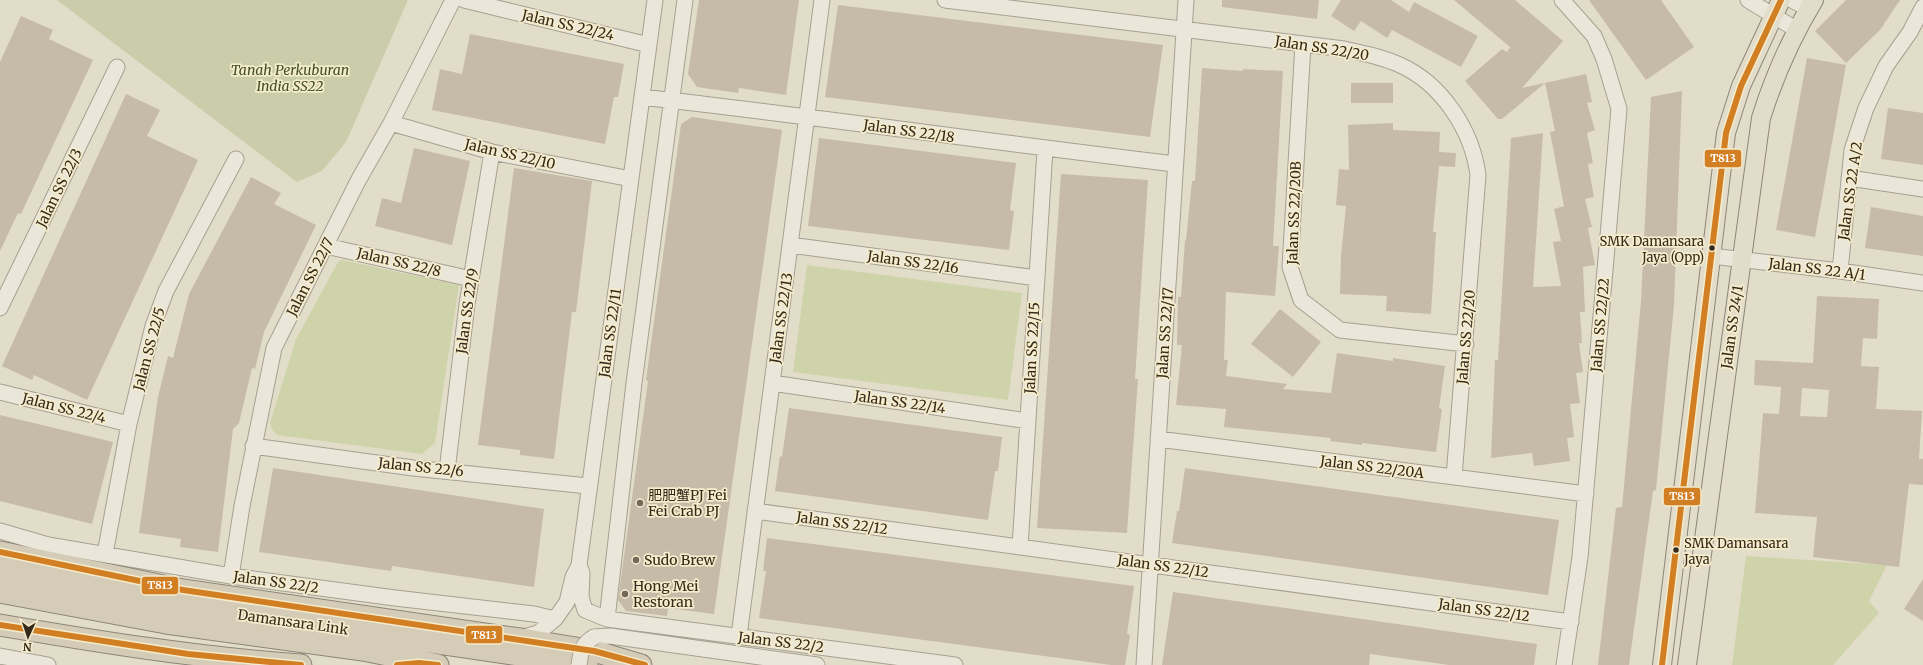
<svg xmlns="http://www.w3.org/2000/svg" width="1923" height="665" font-family="Merriweather,'Noto Sans SC',serif">
<style>
.green{fill:#cfd3aa}
.cemetery{fill:#caccaa}
.building{fill:#c6bba9;fill-rule:evenodd}
.lines{fill:none;stroke-linecap:round;stroke-linejoin:round}
.minor-casing{stroke:#a7a092;stroke-width:17}
.major-casing{stroke:#8c8679;stroke-width:20}
.highway-casing{stroke:#8c8679;stroke-width:23}
.minor{stroke:#eae6d9;stroke-width:15}
.major{stroke:#e2dccb;stroke-width:18}
.highway{stroke:#d5ccb8;stroke-width:21}
.minor-bridge-casing{stroke:#a7a092;stroke-width:17;stroke-linecap:butt}
.minor-bridge{stroke:#eae6d9;stroke-width:15}
.bus-1-casing{stroke:#f5eccc;stroke-width:9}
.bus-1{stroke:#d27f24;stroke-width:6}
.bus-dot{fill:#34291b;stroke:#f5eccc;stroke-width:1.5}
.poi-dot{fill:#716858;stroke:#f5eccc;stroke-width:1.5}
.labels{text-anchor:middle;dominant-baseline:central;stroke-width:3.5;stroke-linejoin:round;paint-order:stroke}
.bus-label{font-size:13px;fill:#34291b;stroke:#f5eccc;text-anchor:end}
.street-label{font-size:14px;fill:#34291b;stroke:#f5eccc}
.park-label{font-size:14px;font-style:italic;fill:#415022;stroke:#f5eccc}
.poi-label{font-size:14px;fill:#34291b;stroke:#f5eccc;text-anchor:start}
.line-badge{stroke:#f5eccc;stroke-width:1.5}
.badge-label{font-size:11px;text-anchor:middle;font-weight:bold;fill:#fff}
</style>
<rect width="100%" height="100%" fill="#e2ddc8"/>
<path class="green" d="M342,260l117,25 -24,158 -13,11 -145,-19 -5,-5 -2,-7 26,-84 42,-77z
M807,265l215,28 -14,107 -215,-28z
M1746,556l141,9 -18,36 10,12 -46,52h-101z"/>
<path class="cemetery" d="M57,0h351l-62,142 -24,29 -25,11z"/>
<path class="building" d="M699,0h100l-13,95 -47,-7 -1,5 -41,-6 -9,-13z
M1222,0h97l-2,19 -95,-12z
M1341,0h50l18,12 5,-10 64,34 -17,31 -69,-37 -5,8 -26,-17 -7,10 -23,-15z
M1454,0h61l48,41 -41,47 64,-14 6,28 -5,1 8,27 -8,3 6,30 -5,1 6,33 -9,2 7,28 -4,1 7,37 -12,2 2,45h-5l2,31h-3l4,29 -7,1 4,30 -10,1 4,33 -7,1 3,23 -36,5 -2,-13 -41,5 4,-98h3l13,-222 32,-5 -10,154 28,-1 -8,-44 8,-1 -7,-32 10,-3 -14,-74 5,-1 -10,-48 -43,36h-4l-33,-38 37,-32 5,3 3,-5z
M1589,0h72l33,47 -48,33z
M1846,0h54l-20,30 -34,33 -31,-32z
M838,5l325,40 -13,92 -325,-40z
M21,16l32,14 -4,9 44,21 -72,154 -3,-1 -18,38v-189z
M470,34l154,30 -6,33h-4l-9,47 -173,-34 8,-41 22,5z
M1807,58l39,7 -31,172 -39,-7z
M1202,68l41,3v-2l40,2 -10,175h6l-4,50 -49,-4 -2,68h4l-2,16 61,8 -4,5 48,4 6,-40 56,8v-3l52,8 -6,42 3,1 -6,43 -74,-9v2l-32,-4 1,-3 -107,-11 2,-18 -50,-4 6,-60h-5l1,-48h3l4,-57h1l6,-59h3z
M1351,83h42v20h-42z
M1682,91l-8,214 -18,185 -3,1 -24,174h-31l18,-157 6,-1 19,-206 10,-204z
M126,94l34,16 -13,26 51,24 -111,240 -53,-25 -2,5 -30,-14z
M1888,108l35,5v52l-42,-6z
M692,117l90,13 -68,484 -46,-6 -1,8 -41,-5 -8,-11 30,-219 -2,-1 35,-256z
M1393,123v7l47,2 -1,20 17,1 -1,14 -16,-1 -6,66h3l-5,82 -45,-3 1,-15 -47,-2 1,-38 5,-50 -10,-1 3,-36 10,1 -1,-45z
M819,138l197,25 -6,47 4,1 -5,39 -201,-24z
M414,148l56,13 -18,84 -77,-19 7,-28 19,5z
M514,168l78,13 -16,131h-4l-18,147 -34,-4v-5l-42,-5z
M1061,174l87,6 -13,199h3l-11,154 -90,-5z
M251,177l30,16 -7,11 42,21 -52,107 -9,37 -3,-1 -13,55 -6,6 -15,123 -38,-5 1,-8 -42,-6 19,-136 10,-41 5,2 16,-64z
M1871,207l52,9v40l-58,-8z
M1817,296l62,3 -2,40 -14,-1 -2,28 18,1 -3,42 46,2 -3,48h4v26l-14,-1 -10,83 -86,-10 4,-40 -62,-4 8,-100 16,1 2,-27 -27,-2 1,-25 58,3zM1802,388l27,2 -2,27 -27,-1z
M1280,309l41,33 -28,35 -42,-33z
M789,408l213,29 -4,34h-3l-7,49 -213,-29 5,-35 2,1z
M0,415l113,27 -21,82 -92,-23z
M273,468l271,41 -10,78 -142,-21 -1,5 -132,-19z
M1185,468l374,52 -11,75 -376,-52 5,-32h2z
M767,538l367,48 -7,48 3,1 -5,30h-14l-352,-47 7,-47h-3z
M1923,579v42l-19,-12z
M1173,592l364,52 -3,21h-85l-79,-11 -1,11h-207z"/>
<g class="lines">
<g class="minor-casing">
<path id="minor" d="M464,0l185,45
M945,0l399,49c19,4 38,8 56,16 42,19 72,65 78,110l-24,302
M1562,0l32,36 10,23 15,50 -39,448 -16,108
M1748,0l49,30
M1792,0l17,9
M1303,44l-13,223 11,33 39,30 126,14
M642,97c178,20 355,46 533,67
M391,123l101,29 139,27
M1849,178l74,11
M790,245l247,33
M326,246l145,33
M1711,256l129,15 83,12
M1840,271l12,-121 14,-42 20,-42 24,-34 13,-25
M0,308l117,-241
M772,383l256,38
M0,392l129,32
M1158,439l428,55
M253,446l160,22 175,18
M447,471l20,-167 25,-152
M755,511l816,111
M0,531l48,14 183,31 164,22 139,16 21,5
M1020,547l25,-398
M105,554l24,-130 24,-98 13,-35 70,-132
M579,565l3,8 -1,24 4,13 22,9 348,46
M231,576l11,-70 32,-158 85,-169 32,-56 62,-123
M607,619l27,-236 51,-383
M739,636l83,-636
M594,637l16,-1 207,29
M521,638l17,-5 17,-14 12,-17 6,-25 6,-12 76,-565
M0,656l48,9
M1144,665l42,-665"/>
</g>
<g class="major-casing">
<path id="major" d="M1662,665l64,-532 15,-47 40,-86
M1687,665l74,-547c13,-41 31,-82 53,-118"/>
</g>
<g class="highway-casing">
<path id="highway" d="M0,552l183,38 337,49 74,12 47,14
M0,571l104,23 483,71
M0,592l166,31 197,27 75,15
M0,625c100,17 200,33 301,40"/>
</g>
<use href="#minor" class="minor"/>
<use href="#major" class="major"/>
<use href="#highway" class="highway"/>
<g class="minor-bridge-casing">
<path id="minor-bridge" d="M579,665c2,-14 2,-20 15,-28"/>
</g>
<use href="#minor-bridge" class="minor-bridge"/>
<g class="bus-1-casing">
<path id="bus-1" d="M0,552l183,38 411,61 51,14
M0,625l188,29 113,11
M397,665l22,-2 19,2
M1662,665l64,-532 15,-47 40,-86"/>
</g>
<use href="#bus-1" class="bus-1"/>
</g>
<g class="bus-dot">
<circle cx="1712" cy="248" r="3.5"/>
<circle cx="1676" cy="550" r="3.5"/>
</g>
<g class="poi-dot">
<circle cx="640" cy="503" r="4"/>
<circle cx="636" cy="560" r="4"/>
<circle cx="625" cy="594" r="4"/>
</g>
<g class="labels">
<g class="bus-label">
<text x="1704" y="241">SMK Damansara<tspan x="1704" dy="16">Jaya (Opp)</tspan></text>
<text x="1684" y="543" text-anchor="start">SMK Damansara<tspan x="1684" dy="16">Jaya</tspan></text>
</g>
<g class="street-label">
<text transform="translate(568 25) rotate(13)">Jalan SS 22/24</text>
<text transform="translate(1322 48) rotate(9)">Jalan SS 22/20</text>
<text transform="translate(909 131) rotate(8)">Jalan SS 22/18</text>
<text transform="translate(510 154) rotate(13)">Jalan SS 22/10</text>
<text transform="translate(59 188) rotate(-64)">Jalan SS 22/3</text>
<text transform="translate(1850 191) rotate(-82)">Jalan SS 22 A/2</text>
<text transform="translate(1294 213) rotate(-88)">Jalan SS 22/20B</text>
<text transform="translate(399 262) rotate(13)">Jalan SS 22/8</text>
<text transform="translate(913 262) rotate(8)">Jalan SS 22/16</text>
<text transform="translate(1817 269) rotate(7)">Jalan SS 22 A/1</text>
<text transform="translate(310 277) rotate(-63)">Jalan SS 22/7</text>
<text transform="translate(467 311) rotate(-82)">Jalan SS 22/9</text>
<text transform="translate(781 318) rotate(-82)">Jalan SS 22/13</text>
<text transform="translate(1600 325) rotate(-85)">Jalan SS 22/22</text>
<text transform="translate(1732 327) rotate(-82)">Jalan SS 24/1</text>
<text transform="translate(610 333) rotate(-82)">Jalan SS 22/11</text>
<text transform="translate(1165 333) rotate(-86)">Jalan SS 22/17</text>
<text transform="translate(1466 337) rotate(-85)">Jalan SS 22/20</text>
<text transform="translate(1032 348) rotate(-87)">Jalan SS 22/15</text>
<text transform="translate(149 349) rotate(-75)">Jalan SS 22/5</text>
<text transform="translate(900 402) rotate(8)">Jalan SS 22/14</text>
<text transform="translate(64 408) rotate(14)">Jalan SS 22/4</text>
<text transform="translate(421 467) rotate(6)">Jalan SS 22/6</text>
<text transform="translate(1372 467) rotate(7)">Jalan SS 22/20A</text>
<text transform="translate(842 523) rotate(8)">Jalan SS 22/12</text>
<text transform="translate(1163 566) rotate(8)">Jalan SS 22/12</text>
<text transform="translate(276 582) rotate(8)">Jalan SS 22/2</text>
<text transform="translate(1484 610) rotate(8)">Jalan SS 22/12</text>
<text transform="translate(293 622) rotate(8)">Damansara Link</text>
<text transform="translate(781 642) rotate(7)">Jalan SS 22/2</text>
</g>
<g class="park-label">
<text x="290" y="70">Tanah Perkuburan<tspan x="290" dy="16">India SS22</tspan></text>
</g>
<g class="poi-label">
<text x="648" y="495">肥肥蟹PJ Fei<tspan x="648" dy="16">Fei Crab PJ</tspan></text>
<text x="644" y="560">Sudo Brew</text>
<text x="633" y="586">Hong Mei<tspan x="633" dy="16">Restoran</tspan></text>
</g>
</g>
<g class="line-badge">
<rect x="1704" y="149" width="38" height="19" rx="4" fill="#d27f24"/>
<rect x="1663" y="487" width="38" height="19" rx="4" fill="#d27f24"/>
<rect x="141" y="576" width="38" height="19" rx="4" fill="#d27f24"/>
<rect x="465" y="625" width="38" height="19" rx="4" fill="#d27f24"/>
</g>
<g class="badge-label">
<text x="1723" y="162">T813</text>
<text x="1682" y="500">T813</text>
<text x="160" y="589">T813</text>
<text x="484" y="639">T813</text>
</g>
<g transform="translate(28 637) rotate(183)" stroke="#f5eccc" stroke-width="3" paint-order="stroke">
<path d="M0-3L7 15L0 10L-7 15Z" fill="#34291b"/>
<text y="-6" font-size="11" font-weight="bold" text-anchor="middle" fill="#34291b">N</text>
</g>
</svg>
